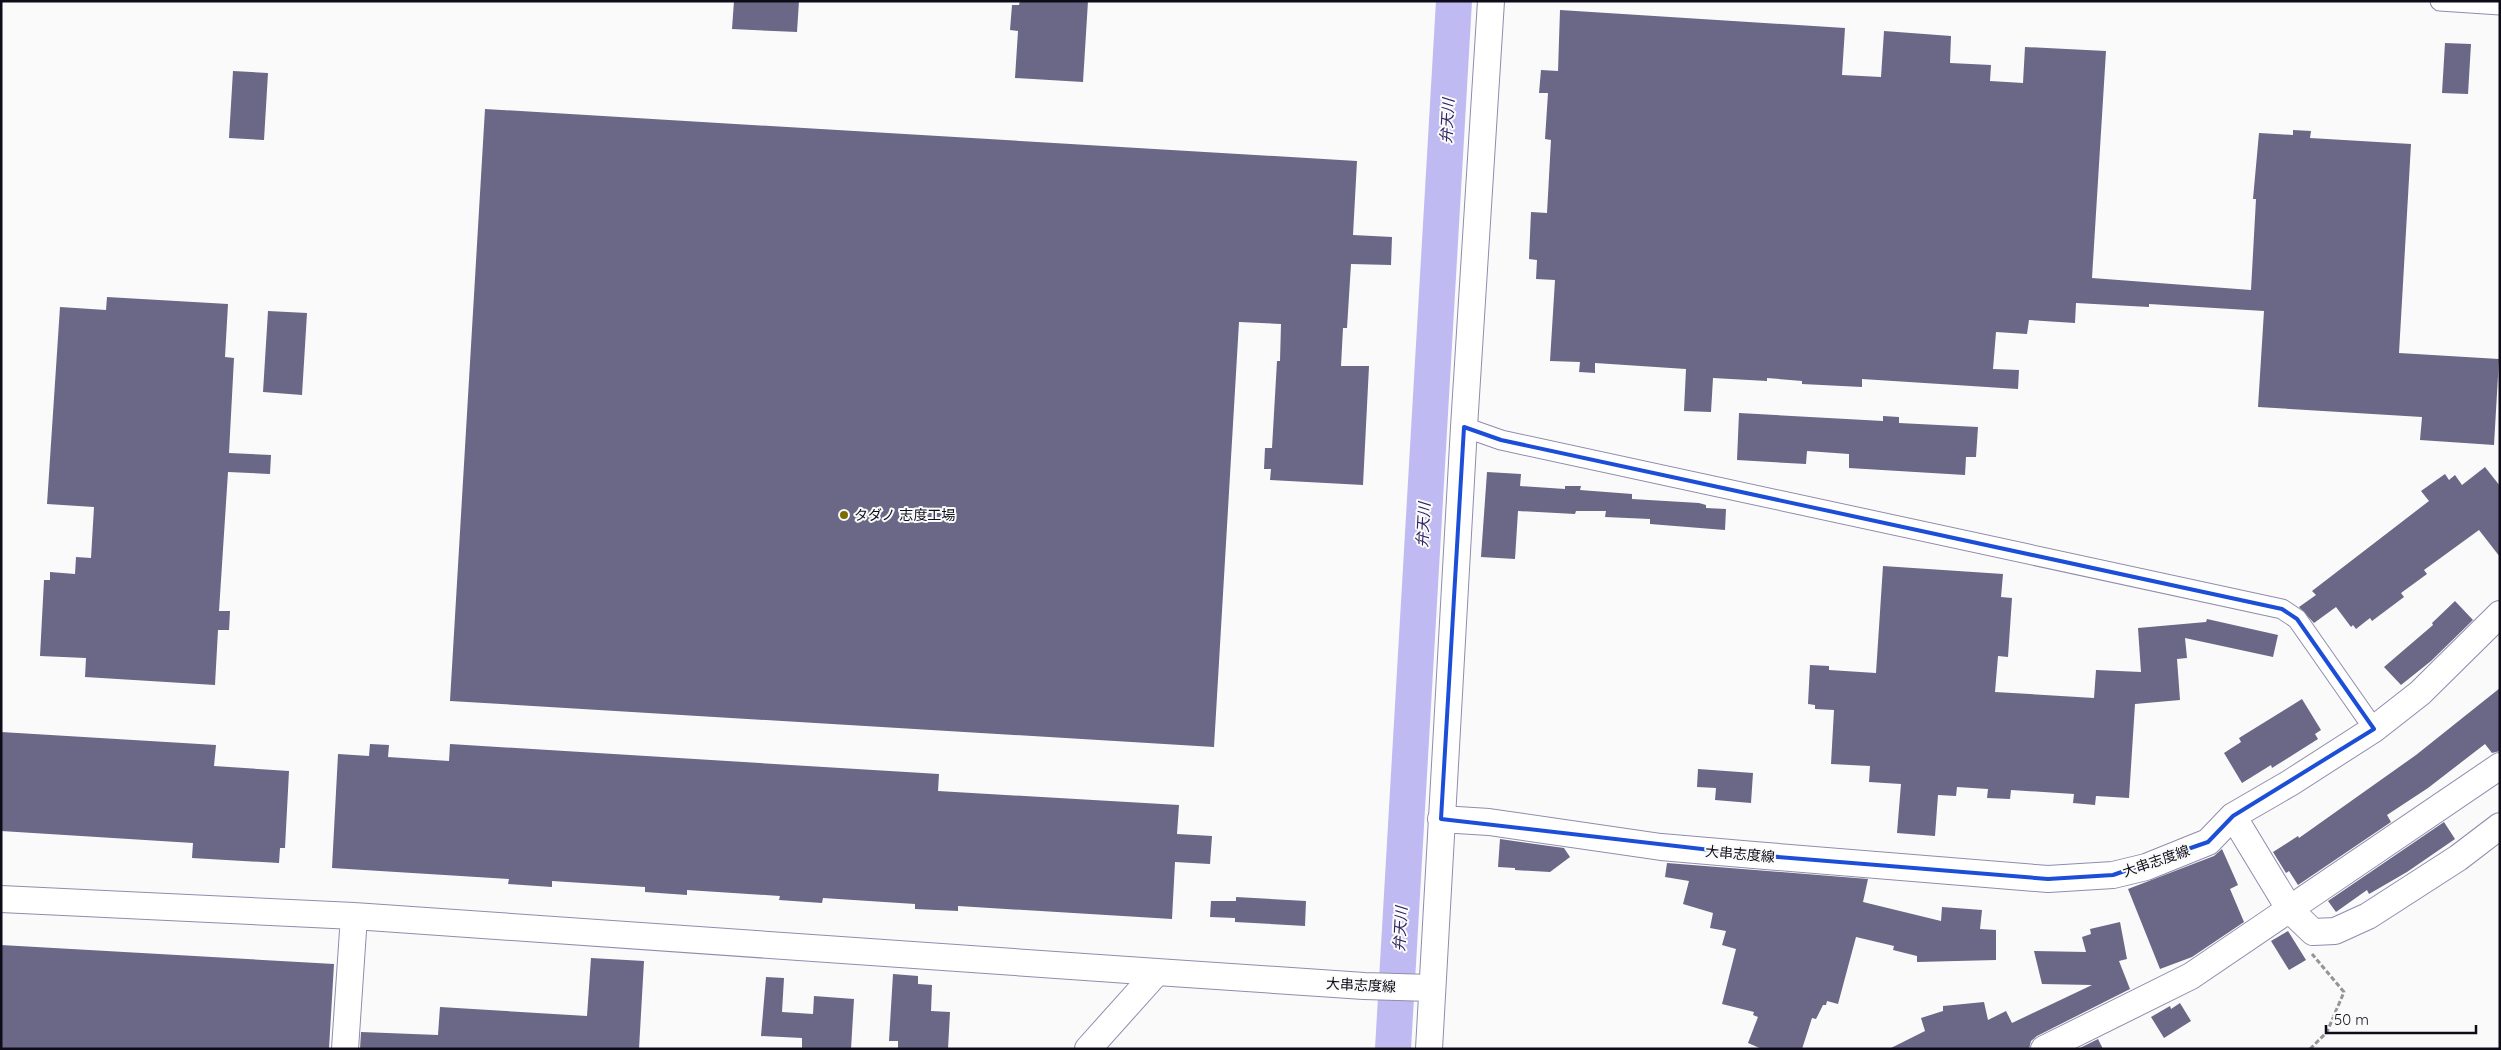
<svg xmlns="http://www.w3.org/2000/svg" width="2501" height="1050" font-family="Quicksand,'Noto Sans JP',sans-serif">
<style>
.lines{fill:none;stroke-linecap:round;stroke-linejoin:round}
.river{stroke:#bfbaf2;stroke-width:36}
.building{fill:#6a6787}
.street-casing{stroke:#8f8cad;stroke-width:21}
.secondary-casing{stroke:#8f8cad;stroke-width:28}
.path{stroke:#959499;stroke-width:3;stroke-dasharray:5 2.5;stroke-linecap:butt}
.street{stroke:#fff;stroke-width:19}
.secondary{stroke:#fff;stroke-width:26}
.marked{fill:none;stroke:#1d4ed8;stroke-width:4;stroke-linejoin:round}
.poi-dot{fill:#7b6c06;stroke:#fafafa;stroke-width:2}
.labels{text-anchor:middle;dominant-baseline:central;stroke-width:4;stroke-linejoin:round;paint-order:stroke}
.poi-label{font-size:14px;fill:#0e0c18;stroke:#fafafa;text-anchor:start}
.street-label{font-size:14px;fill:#0e0c18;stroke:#fafafa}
.water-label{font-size:15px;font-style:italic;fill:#2f2061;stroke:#fafafa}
</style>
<rect width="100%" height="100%" fill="#fafafa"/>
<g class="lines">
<path class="river" d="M1393,1049l61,-1048"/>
</g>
<path class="building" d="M734,1h65l-2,31 -65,-3z
M1020,1h68l-5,81 -68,-4 3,-47 -8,-1 2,-25h7z
M1560,10l285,18 -3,47 39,2 3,-46 67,5 -1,27 41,2 -1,16 33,2 2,-36 81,4 -14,227 159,12 5,-91h-3l6,-66 34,2v-5l18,1 -1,7 101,6 -12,209 100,6 -5,86 -74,-5 2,-23 -164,-10 6,-96 -115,-7v3l-73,-4 -1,20 -46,-3 -2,14 -31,-2 -3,37 26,1 -1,19 -156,-10v8l-60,-3v-3l-35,-3v3l-54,-3 -2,34 -27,-1 2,-42 -91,-6v10l-16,-1 1,-10 -30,-1 5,-81 -19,-1 1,-19 -8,-1 2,-47 16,1 4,-73 -6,-1 3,-46h-9l2,-23 17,1z
M2445,43l26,1 -3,50 -26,-1z
M233,71l35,2 -4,67 -35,-2z
M485,109l872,52 -4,74 39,2 -1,28 -40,-1 -4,64h-4l-2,38h28l-6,119 -93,-5 1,-11h-7l1,-21h7l5,-87h3l1,-37 -42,-2 -25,425 -764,-46z
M107,297l121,7 -3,53 9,1 -5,95 42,2 -1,19 -42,-2 -9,139h11l-1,19h-11l-3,55 -130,-8 1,-19 -46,-2 4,-76h6v-8l25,2 1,-17 15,1 3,-51 -47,-3 13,-197 46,3z
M268,311l39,2 -5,82 -39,-3z
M1739,413l144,8v-5l16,1v6l79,4 -2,30h-10l-1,18 -116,-7v-14l-42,-3 -1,13 -69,-4z
M2485,467l15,19v71l-21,-27 -55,40 3,4 -26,19 3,4 -32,24 -2,-3 -14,11 -3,-4 -2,2 -15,-20 -22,16 -15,-16 17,-12 -4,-4 117,-90 -8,-10 24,-17 4,6 6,-5 7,10z
M1487,472l34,2 -1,12 45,3v-3h16l-1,4 52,4v5l67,4 7,2v3l20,1 -1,21 -75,-6v-5l-45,-2 1,-6h-30l-1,3 -57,-3 -3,48 -34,-2z
M1883,566l120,8 -2,23 11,1 -4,59 -10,-1 -3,36 99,6 2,-28 45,2 -3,-44 68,-6 1,-3 71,16 -5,22 -88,-19 2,20 -10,1 3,41 -45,4 -6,94 -33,-2 -1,9 -22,-2 1,-9 -63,-4 -1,9 -23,-1 1,-9 -31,-2 -1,9 -18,-1 -3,41 -38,-3 4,-49 -32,-2 1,-16 -39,-2 3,-54 -19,-1v-4l-7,-1 2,-39 19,1v4l47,3z
M2455,601l18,19 -42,41 -30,24 -17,-18 49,-42 -1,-2z
M2500,688v63l-8,2 -7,-9 -57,44 -41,27 4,7 -93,63 -9,-14 -3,2 -13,-21 25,-16 1,2 117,-83z
M2302,699l19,31 -6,4 3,5 -46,29 -1,-3 -29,18 -18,-30 17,-11 -2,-4z
M1,732l215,13 -2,21 75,5 -4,77h-5l-1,15 -87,-5 1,-15 -192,-12z
M370,744l19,1 -1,12 61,4 1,-17 489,30 -1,17 241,14 -2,29 35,2 -2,28 -35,-2 -3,57 -214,-13v5l-43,-2v-5l-92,-6 -1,5 -43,-3 1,-4 -93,-6v5l-42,-3v-5l-93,-6v6l-44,-3 1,-5 -177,-11 6,-114 31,2z
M1698,769l55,4 -2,30 -36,-3 1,-12 -19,-1z
M2444,822l11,17 -48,33 -38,22 -2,-4 -31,22 -8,-11z
M1500,839l64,9 6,9 -20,15 -35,-2v-2l-17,-1z
M2222,849l16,36 -8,4 14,33 -52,35 -32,12 -32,-80 86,-33z
M1667,863l201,16 -5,23 78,19 1,-14 40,3 -2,19 16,1v30l-79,2v-6l-24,-6 1,-4 -38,-9 -18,67 -11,-3 -1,4h-3l-7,14 -4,-1 -10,31h-40l-14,-6 10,-26 -5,-2 1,-3 -32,-8 14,-55 -14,-4 4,-14 -16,-3 3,-15 -30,-9 6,-23 -24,-4z
M1236,897l70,4 -1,25 -70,-4v-4l-25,-1 1,-16h25z
M2120,922l7,37 -8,2 11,28 -93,47 -6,5 -2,8h-140l36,-18 -4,-13 22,-7v-5l41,-4 4,18 18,-9 6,12 80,-38 -50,-1 -8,-33 52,1 -4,-15 9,-3 -1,-5z
M2288,931l18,29 -17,10 -18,-29z
M1,945l333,19 -5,85h-328z
M591,958l53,3 -5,88h-279l1,-17 77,3 2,-28 147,9z
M893,974l25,2v8l14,1 -1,26 19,1 -2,37h-50v-8h-9z
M766,977l18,1 -2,34 31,2 1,-18 40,3 -3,50h-49v-11l-41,-2z
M2180,1003l11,18 -27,17 -13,-21 19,-11 1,3z
M2098,1039l5,10h-25z"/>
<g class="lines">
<g class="street-casing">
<path id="street" d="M2440,1l60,4
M1464,427l37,13 781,169 15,10 77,110"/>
</g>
<g class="secondary-casing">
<path id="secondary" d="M2233,816l57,94 23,22 22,-1 33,-15 90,-58 42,-32
M1441,819l48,3 172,25 93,8 294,24 65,-4 33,-8 62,-25 25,-26 57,-33 84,-54 46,-36 80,-79
M1,899l353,17 803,56 207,14 67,2
M345,1049l9,-133
M1088,1049l69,-77
M1429,1049l35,-622 27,-426
M2044,1049l147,-73 309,-210"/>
</g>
<path class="path" d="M2310,1049l17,-17 17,-40 -32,-38"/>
<use href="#street" class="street"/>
<use href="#secondary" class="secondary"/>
</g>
<path class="marked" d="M1464,427l37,13 781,169 15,10 77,110 -141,87 -25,26 -95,33 -65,4 -294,-24 -313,-36z"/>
<circle class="poi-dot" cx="844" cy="515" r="5"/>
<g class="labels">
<g class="poi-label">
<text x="854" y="515">タダノ 志度工場</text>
</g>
<g class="street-label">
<text transform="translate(1740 854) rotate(5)">大串志度線</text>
<text transform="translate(2156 861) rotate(-19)">大串志度線</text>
<text transform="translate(1361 985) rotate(3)">大串志度線</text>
</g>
<g class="water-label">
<text transform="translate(1447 121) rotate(-87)">弁天川</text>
<text transform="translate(1423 525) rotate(-87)">弁天川</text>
<text transform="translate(1400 929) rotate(-87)">弁天川</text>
</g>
</g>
<rect width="2501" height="1050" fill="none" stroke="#0e0c18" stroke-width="5"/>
<path d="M2326 1025v8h150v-8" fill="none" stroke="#0e0c18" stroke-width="2.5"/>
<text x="2334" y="1025" font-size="15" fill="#0e0c18" stroke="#fafafa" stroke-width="4" paint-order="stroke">50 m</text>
</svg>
